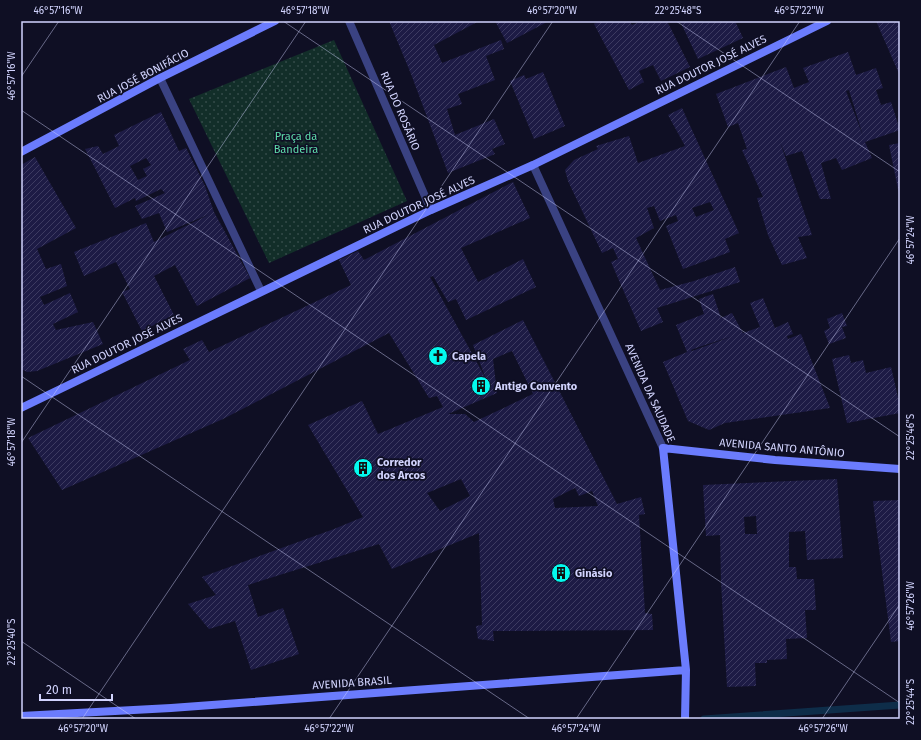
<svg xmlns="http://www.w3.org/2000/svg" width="921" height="740" font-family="'Fira Sans',sans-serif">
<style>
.grass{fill:url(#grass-dots)}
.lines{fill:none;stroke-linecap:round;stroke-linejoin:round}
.stream{stroke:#0e2d49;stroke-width:7}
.building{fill:url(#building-hatch);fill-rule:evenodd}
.street{stroke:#3a4282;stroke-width:8}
.secondary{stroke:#6b7cfd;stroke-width:8}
.ticks{fill:none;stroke:#d2d4fe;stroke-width:1;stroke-opacity:0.45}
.labels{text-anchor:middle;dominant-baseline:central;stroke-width:3.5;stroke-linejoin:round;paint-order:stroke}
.street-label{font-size:11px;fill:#d2d4fe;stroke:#0f0f24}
.park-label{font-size:11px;fill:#5fdeac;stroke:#0f0f24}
.poi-label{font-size:11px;font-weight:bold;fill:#d2d4fe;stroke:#0f0f24;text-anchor:start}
.neatline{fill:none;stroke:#d2d4fe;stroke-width:1.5}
.ticks-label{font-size:10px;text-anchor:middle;fill:#d2d4fe}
</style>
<defs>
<pattern id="grass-dots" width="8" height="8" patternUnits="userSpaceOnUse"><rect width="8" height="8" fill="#122e29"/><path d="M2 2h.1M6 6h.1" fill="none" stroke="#344b49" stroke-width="1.8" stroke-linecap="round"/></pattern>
<pattern id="building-hatch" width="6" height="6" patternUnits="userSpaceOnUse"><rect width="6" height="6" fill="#1d1b45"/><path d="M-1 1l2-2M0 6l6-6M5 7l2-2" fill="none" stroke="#3d3b61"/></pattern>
</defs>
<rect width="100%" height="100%" fill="#0f0f24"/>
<path class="grass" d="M334,40l73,161 -138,62 -80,-164z"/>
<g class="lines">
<path class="stream" d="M704,719l196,-14"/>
</g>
<path class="building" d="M389,21h90l-45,24 8,18 59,-23 3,9 -18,7 9,24 -37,14 4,10 -15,5 8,26 39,-16 11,25 -13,5 3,5 -47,19 -37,-99z
M495,21h54l-42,22z
M599,21h30l3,4 9,-4h26l23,46 -29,14 -8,-16 -14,6 5,11 -15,8 -35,-66z
M680,21h55l8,17 -45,21z
M876,21h24v55z
M848,52l8,23 20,-7 7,20 -7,2 5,15 10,-3 9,28 -35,12 7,16 -30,12 -6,-12 -15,5 10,36h-11l-18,-48 -16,5 -6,-14 32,93 -14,2 9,21 -25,7 -14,-30 -11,-37 6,-1 -21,-47 5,-1 -9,-26 -10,4 -12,-33 70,-27 8,21 15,-6 -6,-14zM849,90l14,46 -17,-45z
M543,72l22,54 -31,13 -24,-58 14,-6 2,4z
M682,108l57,125 -14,6 5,13 -47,17 -17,-43 12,-5 -2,-6 -16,6 -6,-15 -7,2 7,20 -18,10 24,52 34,-9 41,-14 5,15 -83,26 6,14 -22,9 -30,-69 7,-3 -5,-11 -11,5 -34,-72 -3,-11 9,-10 24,-11 -2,-3 33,-10 9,27 47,-17 -17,-31zM710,202l4,8 -18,7 -4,-9z
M161,112l18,39 7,-3 19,38 9,26 36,66 -53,28 -22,-41 -21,11 20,39 -32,16 -20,-39 8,-3 -14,-27 -32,14 -10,-24 72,-29 8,19 56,-28 -43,18 -8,-19 -17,6 -7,-13 30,-13 -4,-4 -25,12 -1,-3 -20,10 -20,-40 -10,-19 13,-3 5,8 16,-8 -5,-11zM146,158l5,7 -8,4 4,7 -9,4 -8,-14z
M900,143v51h-1l-10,-49z
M35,157l41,71 -39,21 9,20 15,-5 6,22 -27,11 4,8 26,-12 8,19 -25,12 3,6 37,-8 10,22 -66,27 -10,1 -6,-3v-204z
M513,182l17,36 -69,30 17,34 45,-23 13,28 -70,33 -10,-21 -8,3 -15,-26 -3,1 56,102 -13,-34 50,-25 94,184 24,-7 4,17 -6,1 6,98 7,1 1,16 -160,1 1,10 -16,-2 -2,-13 6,-1 -3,-92 -87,36 -13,-25 -131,41 10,32 25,-9 16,46 -48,16 -16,-49 -26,8 -21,-25 28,-9 -14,-18 132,-48 29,-12 -55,-92 54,-24 16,33 65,-27 -6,-11 -8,2 -40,-65 -166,86 -161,71 -34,-52 162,-78 -7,-11 19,-9 7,12 142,-67 -12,-25 19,-9 6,9zM512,351l21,43 -59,28 -9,-8h-17l49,-21 -4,-34zM461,479l9,17 -30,15 -13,-18zM575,488l4,8 13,-5 6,15 -43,2 -2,-9z
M713,294l8,24 11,-5 11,20 17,-6 -10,-24 13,-5 12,30 13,-6 5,12 -6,2 1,3 13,-5 29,74 -105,15 -16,7 -21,-9 -25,-59 24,-10 -11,-27 28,-11 -5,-15zM733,336l-41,15 -1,-1 8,-3z
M842,313l5,13 -5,1 4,11 -17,6 -5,-13 6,-3 -3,-9z
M849,355l2,8 12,-3 3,13 25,-6 9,39v7l-53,10 -15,-64z
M837,479l6,79 -36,2 -2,-29 -16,1v35h7l1,12h17l2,31h-11l2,28 -21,1 1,20 -20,1v3h-12l1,23 -29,1 -6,-105 -1,-47 -14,1 -3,-51zM756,516l1,18h-12l-1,-17z
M900,500v141l-9,1 -18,-141z"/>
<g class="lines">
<path class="street" d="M349,21l82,189
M160,78l101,213
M533,165l130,283"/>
<path class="secondary" d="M21,152l139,-74 115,-57
M21,408l410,-198 102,-45 294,-144
M21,716l150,-8 515,-38
M685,719l1,-49 -23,-222 112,12 125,9"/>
</g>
<path class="ticks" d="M283,21l617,416M676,21l224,151M21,77l38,-56M21,110l879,593M21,376l509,343M21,443l285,-422M21,641l115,78M82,719l471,-698M329,719l471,-698M576,719l324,-481M822,719l78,-115"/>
<defs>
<g id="church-disc" transform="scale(1)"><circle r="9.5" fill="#04f9ee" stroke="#0f0f24"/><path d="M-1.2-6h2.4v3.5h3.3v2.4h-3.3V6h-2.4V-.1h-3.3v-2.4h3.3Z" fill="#111"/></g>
<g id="building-disc" transform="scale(1)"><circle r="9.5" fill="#04f9ee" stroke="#0f0f24"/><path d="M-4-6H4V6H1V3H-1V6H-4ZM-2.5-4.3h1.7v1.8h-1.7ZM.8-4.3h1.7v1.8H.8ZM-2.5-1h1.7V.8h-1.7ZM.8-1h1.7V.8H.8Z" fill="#111"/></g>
</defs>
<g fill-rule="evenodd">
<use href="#church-disc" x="438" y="356"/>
<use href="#building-disc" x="481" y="386"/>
<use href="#building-disc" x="363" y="468"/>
<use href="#building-disc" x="561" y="573"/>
</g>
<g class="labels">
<g class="street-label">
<text transform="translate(711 65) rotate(-26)">RUA DOUTOR JOSÉ ALVES</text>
<text transform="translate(143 76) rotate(-28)">RUA JOSÉ BONIFÁCIO</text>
<text transform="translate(400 111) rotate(67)">RUA DO ROSÁRIO</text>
<text transform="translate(419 205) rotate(-25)">RUA DOUTOR JOSÉ ALVES</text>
<text transform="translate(127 344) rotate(-26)">RUA DOUTOR JOSÉ ALVES</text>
<text transform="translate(650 393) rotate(66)">AVENIDA DA SAUDADE</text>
<text transform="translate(782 448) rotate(5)">AVENIDA SANTO ANTÔNIO</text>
<text transform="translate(352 683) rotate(-4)">AVENIDA BRASIL</text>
</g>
<g class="park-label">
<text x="296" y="136">Praça da<tspan x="296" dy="13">Bandeira</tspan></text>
</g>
<g class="poi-label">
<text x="452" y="356">Capela</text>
<text x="495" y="386">Antigo Convento</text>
<text x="377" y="462">Corredor<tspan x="377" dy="13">dos Arcos</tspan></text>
<text x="575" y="573">Ginásio</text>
</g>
</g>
<rect width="921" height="740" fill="none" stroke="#0f0f24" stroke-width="44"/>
<path d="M40 694v6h72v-6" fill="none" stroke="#d2d4fe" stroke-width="2"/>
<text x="46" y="694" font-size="12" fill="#d2d4fe" stroke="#0f0f24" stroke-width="3" paint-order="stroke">20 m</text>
<rect x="22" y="22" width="877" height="696" class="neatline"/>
<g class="ticks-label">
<text x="58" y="14">46°57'16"W</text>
<text x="305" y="14">46°57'18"W</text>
<text x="552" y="14">46°57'20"W</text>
<text x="678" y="14">22°25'48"S</text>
<text x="799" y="14">46°57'22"W</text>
<text transform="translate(11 76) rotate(-90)" y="4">46°57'16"W</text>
<text transform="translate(910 240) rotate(-90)" y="4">46°57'24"W</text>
<text transform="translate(910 437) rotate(-90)" y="4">22°25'46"S</text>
<text transform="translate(11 442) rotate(-90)" y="4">46°57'18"W</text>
<text transform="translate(910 606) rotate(-90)" y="4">46°57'26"W</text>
<text transform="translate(11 642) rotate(-90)" y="4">22°25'40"S</text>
<text transform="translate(910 702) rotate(-90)" y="4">22°25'44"S</text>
<text x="83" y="732">46°57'20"W</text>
<text x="329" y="732">46°57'22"W</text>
<text x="576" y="732">46°57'24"W</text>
<text x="823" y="732">46°57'26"W</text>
</g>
</svg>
